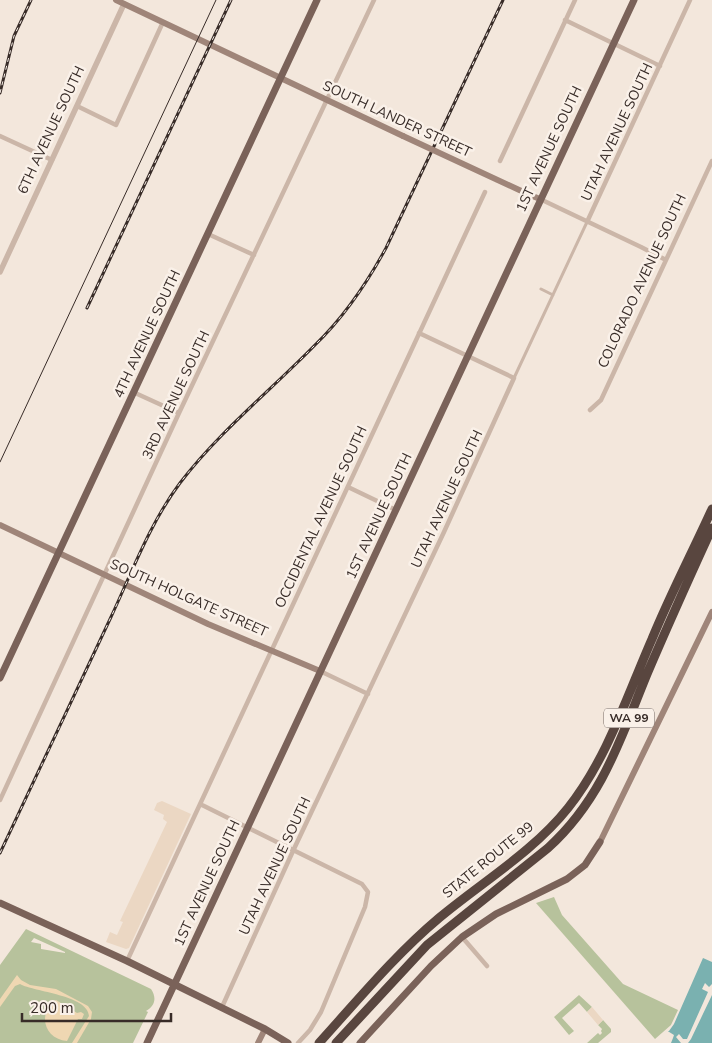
<svg xmlns="http://www.w3.org/2000/svg" width="712" height="1043" font-family="'Nunito Sans',sans-serif">
<style>
.green{fill:#b7c29c;fill-rule:evenodd}
.sand{fill:#efd7b2}
.plaza{fill:#ebd7c3}
.water{fill:#7ab1b0}
.pier{fill:#f3e7dc}
.lines{fill:none;stroke-linecap:round;stroke-linejoin:round}
.pedestrian{stroke:#cbb6a8;stroke-width:3}
.minor{stroke:#cbb6a8;stroke-width:4.5}
.tertiary{stroke:#cbb6a8;stroke-width:5.5}
.secondary{stroke:#9f8579;stroke-width:6}
.primary{stroke:#7a6259;stroke-width:7}
.motorway{stroke:#59463f;stroke-width:9}
.tram{stroke:#382c28;stroke-width:1}
.rail-casing{stroke:#382c28;stroke-width:3}
.rail{stroke:#faf1e9;stroke-width:1;stroke-dasharray:4;stroke-linecap:butt}
.secondary-bridge{stroke:#9f8579;stroke-width:6}
.labels{text-anchor:middle;dominant-baseline:central;stroke-width:5;stroke-linejoin:round;paint-order:stroke}
.shield{fill:#faf1e9;stroke:#726762;stroke-width:1}
.shield-label{font-size:12px;font-weight:bold;fill:#382c28}
.street-label{font-size:14px;fill:#382c28;stroke:#faf1e9}
</style>
<rect width="100%" height="100%" fill="#f3e7dc"/>
<path class="green" d="M554,897l8,18 61,69 55,26 -7,15 -16,14 -119,-136z
M26,929l125,60c6,9 4,17 -5,22l2,1 -15,31h-133v-78zM34,938l31,14v1l-24,-4v-5l-10,-2z
M579,995l13,12 -5,5 -8,-9 -17,15 12,13 -5,4 -15,-18z
M603,1020l8,9v3l-13,11h-11l11,-10 2,2 2,-2 -1,-2 1,-2 -4,-4z"/>
<path class="sand" d="M17,975l4,5 9,5 26,4 32,17 4,6 -1,7 -14,24h-5l17,-27c-1,-21 -55,-24 -69,-32l-5,2 -15,21v-8z
M56,1000l21,13 4,-1 3,2 -2,5h-4l-11,22c-23,-2 -30,-28 -11,-41z"/>
<path class="plaza" d="M162,801l29,13 -62,134 -3,1 -20,-7 4,-10 7,3 6,-13 -3,-1 47,-99 -4,-3 1,-4 -10,-5 3,-7z
M592,1007l11,13 -5,5 -11,-13z"/>
<path class="water" d="M703,958l9,4v81h-48l4,-12h1l5,-7z"/>
<path class="pier" d="M705,983l4,4 3,-3v11l-21,44 -3,4h-7l-5,-6 3,-3 4,5h4l21,-47 -6,-3z
M666,1030l8,5 -1,3 -2,5h-10z"/>
<g class="lines">
<path class="pedestrian" d="M541,289l12,6
M514,378l73,-156"/>
<path class="minor" d="M565,20l95,46
M77,106l39,19 47,-103
M0,136l52,24
M500,161l75,-161
M540,199l101,48 25,13
M587,222l103,-222
M208,234l46,21
M133,392l46,21
M590,410l11,-10 111,-239
M348,487l48,23
M320,671l48,23
M0,800l179,-387 195,-413
M200,804l162,80 6,8 -3,15 -44,105 -11,18 -12,13
M462,937l25,29
M127,961l358,-769
M222,1007l71,-156 151,-319 70,-154 -95,-45"/>
<path class="tertiary" d="M0,272l124,-268"/>
<path class="secondary" d="M116,0l287,136
M530,195l10,4
M0,525l208,99 112,47
M600,842l112,-230
M258,1043l7,-14"/>
<path class="primary" d="M0,678l317,-678
M0,903l127,58 138,68 23,14
M147,1043l487,-1043
M360,1043l71,-77 31,-29 34,-23 71,-35 18,-14 15,-23"/>
<path class="motorway" d="M319,1043c39,-43 76,-88 120,-125 43,-36 94,-66 129,-110 39,-49 59,-112 84,-169 18,-44 40,-86 60,-130
M336,1043l91,-98 121,-97c54,-49 72,-108 99,-174 21,-49 43,-98 65,-146"/>
<path class="tram" d="M0,462l216,-462"/>
<g class="rail-casing">
<path id="rail" d="M0,93l14,-57 17,-36
M87,308l144,-308
M0,853c37,-78 74,-157 111,-236 21,-45 39,-94 69,-134 39,-51 90,-92 135,-138 29,-28 52,-62 71,-97l117,-248"/>
</g>
<use href="#rail" class="rail"/>
<path class="secondary-bridge" d="M403,136l127,59"/>
</g>
<g class="labels">
<rect class="shield" x="604" y="708.5" width="50" height="19" rx="4"/>
<g class="shield-label">
<text x="629" y="718">WA 99</text>
</g>
<g class="street-label">
<text transform="translate(397 119) rotate(25)">SOUTH LANDER STREET</text>
<text transform="translate(51 130) rotate(-65)">6TH AVENUE SOUTH</text>
<text transform="translate(617 132) rotate(-65)">UTAH AVENUE SOUTH</text>
<text transform="translate(549 149) rotate(-65)">1ST AVENUE SOUTH</text>
<text transform="translate(642 281) rotate(-65)">COLORADO AVENUE SOUTH</text>
<text transform="translate(147 334) rotate(-65)">4TH AVENUE SOUTH</text>
<text transform="translate(176 395) rotate(-65)">3RD AVENUE SOUTH</text>
<text transform="translate(447 499) rotate(-65)">UTAH AVENUE SOUTH</text>
<text transform="translate(379 516) rotate(-65)">1ST AVENUE SOUTH</text>
<text transform="translate(321 517) rotate(-65)">OCCIDENTAL AVENUE SOUTH</text>
<text transform="translate(189 598) rotate(24)">SOUTH HOLGATE STREET</text>
<text transform="translate(488 860) rotate(-39)">STATE ROUTE 99</text>
<text transform="translate(275 866) rotate(-65)">UTAH AVENUE SOUTH</text>
<text transform="translate(207 883) rotate(-65)">1ST AVENUE SOUTH</text>
</g>
</g>
<path d="M22 1013v8h149v-8" fill="none" stroke="#382c28" stroke-width="2.5"/>
<text x="30" y="1013" font-size="15" fill="#382c28" stroke="#faf1e9" stroke-width="4" paint-order="stroke">200 m</text>
</svg>
